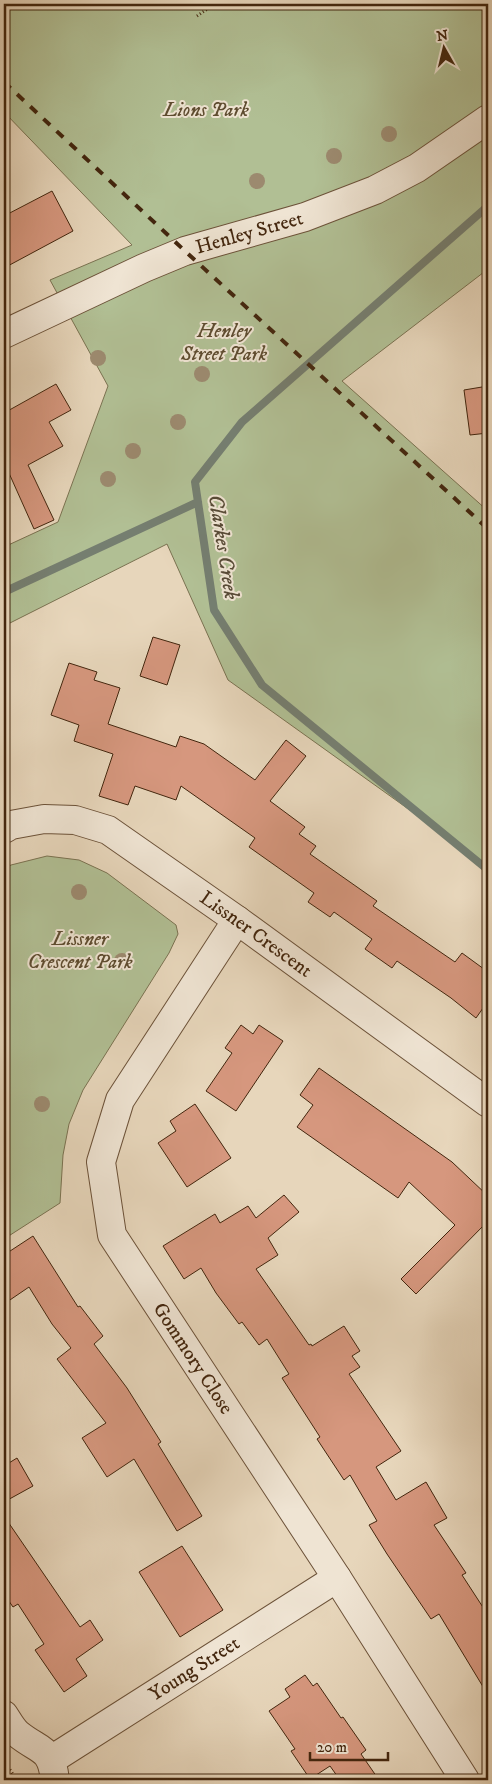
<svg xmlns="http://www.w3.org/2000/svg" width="492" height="1784" font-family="'IM FELL DW Pica',serif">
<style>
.green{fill:#b1bf94;stroke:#7a7251}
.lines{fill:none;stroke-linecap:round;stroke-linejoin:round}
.stream{stroke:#757e70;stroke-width:8}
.building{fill:#d6977e;stroke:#43260e}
.minor-casing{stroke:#6c5239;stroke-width:30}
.path{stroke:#43260e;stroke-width:3;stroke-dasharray:1 2.5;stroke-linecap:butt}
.minor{stroke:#efe4d3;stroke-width:28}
.rail{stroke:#43260e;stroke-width:4;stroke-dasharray:9 9;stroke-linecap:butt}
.tree{fill:#9c8a6f}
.labels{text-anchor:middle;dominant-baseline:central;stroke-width:4;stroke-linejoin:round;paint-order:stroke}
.park-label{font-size:20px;font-style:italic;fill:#5e4c30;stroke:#efe4d3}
.street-label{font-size:20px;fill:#43260e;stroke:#efe4d3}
.water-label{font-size:21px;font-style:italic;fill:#584b37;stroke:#efe4d3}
</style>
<rect width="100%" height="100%" fill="#e7d6bb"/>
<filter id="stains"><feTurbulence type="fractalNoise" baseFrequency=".004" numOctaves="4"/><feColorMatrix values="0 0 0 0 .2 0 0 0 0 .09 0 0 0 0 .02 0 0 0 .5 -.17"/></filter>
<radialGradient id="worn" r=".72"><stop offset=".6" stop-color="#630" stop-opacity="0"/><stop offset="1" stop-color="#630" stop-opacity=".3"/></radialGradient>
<path class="green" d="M4,4h484v265l-146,112 146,130v355l-260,-186 -61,-136 -163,82v-79l54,-25 50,-136 -58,-106 82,-35 -128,-133z
M47,856l32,4 28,13 69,52 2,9 -9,19 -86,137 -14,34 -6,31 -3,48 -56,36v-370l7,-4z"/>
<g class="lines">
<path class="stream" d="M488,206l-246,216 -47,60 19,128 48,75 226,185
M4,592l194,-90"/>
</g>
<path class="building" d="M52,191l21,40 -69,37v-52z
M56,384l15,26 -22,12 14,24 -35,19 26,55 -20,9 -30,-67v-49z
M488,386v47l-18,2 -6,-45z
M153,637l27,8 -13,40 -27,-9z
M69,663l28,9 -3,8 26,8 -12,36 68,23 4,-11 24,8 51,36 31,-40 20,16 -36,45 35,26 -6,7 17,12 -6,8 67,47 -4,5 82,56 7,-9 26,19v29l-12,17 -25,-20 -54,-37 -5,7 -27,-19 7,-10 -38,-27 -4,5 -22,-15 6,-9 -65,-46 6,-9 -74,-52 -5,14 -41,-14 -7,19 -29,-9 14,-42 -39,-13 5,-16 -28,-10z
M241,1025l12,9 6,-9 24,16 -47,70 -30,-20 26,-38 -7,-5z
M319,1068l133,94 36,34v25l-72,73 -15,-15 54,-54 -46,-43 -11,16 -101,-71 16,-22 -13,-10z
M195,1104l36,54 -44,29 -29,-44 18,-12 -6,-10z
M284,1195l15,17 -31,26 10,17 -22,14 53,76 2,-1 1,2 32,-20 16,25 -8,5 8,11 -11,7 52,77 -25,16 20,33 30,-18 21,36 -13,7 32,48 -4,2 26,40v80l-49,-81 -8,5 -44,-65 -18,-29 8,-4 -27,-46 -6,5 -27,-41 3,-2 -38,-59 7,-4 -22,-35 -8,6 -17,-23 -3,2 -23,-31 -15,-25 -17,11 -21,-33 52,-32 5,9 28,-17 8,12z
M33,1236l45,71 2,-1 23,30 -9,8 33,44 34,54 -3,2 44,72 -25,15 -43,-72 -27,18 -25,-39 24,-15 -49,-64 14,-11 -19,-24 -23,-37 -25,17v-49z
M17,1458l16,28 -29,16v-36z
M4,1516l76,111 10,-7 13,20 -27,19 11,17 -23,16 -29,-42 9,-6 -26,-40 -5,3 -9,-13z
M182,1546l41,64 -43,27 -41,-65z
M305,1675l8,11 4,-3 24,35 2,-1 23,33 -5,4 18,26h-39l-10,-14 -20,13 -19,-28 4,-2 -26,-38 21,-14 -5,-8z"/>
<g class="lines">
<g class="minor-casing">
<g id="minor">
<path id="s1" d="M4,334l140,-66 41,-17 120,-34 70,-27 42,-22 71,-49"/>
<path id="s2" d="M4,829l7,-4 33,-6 31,1 33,10 129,90 251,183"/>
<path id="s3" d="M237,920l-117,180 -19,62 11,73 225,343 128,202"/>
<path d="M4,1715c4,6 8,14 14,19 22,18 33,12 37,46"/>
<path id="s4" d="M51,1760l286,-182"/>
</g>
</g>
<path class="path" d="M197,16l18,-12
M4,1761l13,19"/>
<use href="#minor" class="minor"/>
<path class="rail" d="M4,82l181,169 303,278"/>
</g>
<g class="tree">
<circle cx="389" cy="134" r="8"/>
<circle cx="334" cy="156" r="8"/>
<circle cx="257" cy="181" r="8"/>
<circle cx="98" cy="358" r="8"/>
<circle cx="202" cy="374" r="8"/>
<circle cx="178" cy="422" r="8"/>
<circle cx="133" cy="451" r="8"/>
<circle cx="108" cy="479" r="8"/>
<circle cx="79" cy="892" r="8"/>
<circle cx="122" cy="961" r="8"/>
<circle cx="42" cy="1104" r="8"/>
</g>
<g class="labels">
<g class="park-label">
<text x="206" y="110">Lions Park</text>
<text x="224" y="331">Henley<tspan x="224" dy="23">Street Park</tspan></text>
<text x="80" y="939">Lissner<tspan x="80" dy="23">Crescent Park</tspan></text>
</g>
<g class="street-label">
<text stroke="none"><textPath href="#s1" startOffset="266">Henley Street</textPath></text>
<text stroke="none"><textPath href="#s2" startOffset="288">Lissner Crescent</textPath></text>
<text stroke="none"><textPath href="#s3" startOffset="501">Gommory Close</textPath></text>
<text stroke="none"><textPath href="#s4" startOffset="170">Young Street</textPath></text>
</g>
<g class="water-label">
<text transform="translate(223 547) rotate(81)">Clarkes Creek</text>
</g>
</g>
<rect width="492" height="1784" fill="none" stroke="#e7d6bb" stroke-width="20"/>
<rect x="5" y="5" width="482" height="1774" fill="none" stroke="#43260e" stroke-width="2.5"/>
<rect x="10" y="10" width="472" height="1764" fill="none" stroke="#43260e"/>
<g transform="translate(444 48) rotate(352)" stroke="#efe4d3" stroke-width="4" paint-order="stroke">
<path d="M0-4L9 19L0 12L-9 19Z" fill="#43260e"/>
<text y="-8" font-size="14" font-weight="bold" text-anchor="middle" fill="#43260e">N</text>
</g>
<path d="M310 1752v8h78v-8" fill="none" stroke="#43260e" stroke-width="2.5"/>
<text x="317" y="1752" font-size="15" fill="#43260e" stroke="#efe4d3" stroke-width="4" paint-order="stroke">20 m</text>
<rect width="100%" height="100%" filter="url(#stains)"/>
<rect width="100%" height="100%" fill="url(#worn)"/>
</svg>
